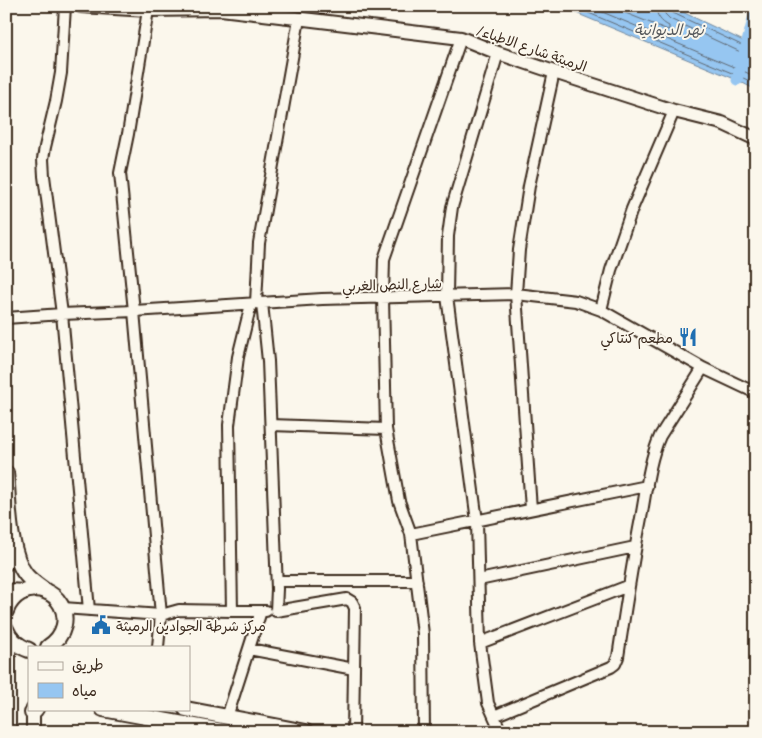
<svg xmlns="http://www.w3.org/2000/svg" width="762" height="738" font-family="'Patrick Hand','Playpen Sans Arabic',sans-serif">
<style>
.water{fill:#96c6f1;stroke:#72889d}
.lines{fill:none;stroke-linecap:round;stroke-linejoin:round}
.shore{stroke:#5f6872;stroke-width:1}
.canal{stroke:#96c6f1;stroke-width:11}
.minor-casing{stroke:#3b2a1e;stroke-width:14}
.tertiary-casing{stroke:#3b2a1e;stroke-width:16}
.secondary-casing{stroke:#3b2a1e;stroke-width:18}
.minor{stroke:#fbf7ec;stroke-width:10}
.tertiary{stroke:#fbf7ec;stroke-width:12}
.secondary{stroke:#fbf7ec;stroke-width:14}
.labels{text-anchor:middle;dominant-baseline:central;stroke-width:4;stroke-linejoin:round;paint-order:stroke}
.street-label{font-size:14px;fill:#3b2a1e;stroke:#fbf7ec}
.poi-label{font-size:14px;fill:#3b2a1e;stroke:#fbf7ec;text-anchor:end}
.water-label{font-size:15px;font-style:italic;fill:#56595d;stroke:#fbf7ec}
</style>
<rect width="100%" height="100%" fill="#fbf7ec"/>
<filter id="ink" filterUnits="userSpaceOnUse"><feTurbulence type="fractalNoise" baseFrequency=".02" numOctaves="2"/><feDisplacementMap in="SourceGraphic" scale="10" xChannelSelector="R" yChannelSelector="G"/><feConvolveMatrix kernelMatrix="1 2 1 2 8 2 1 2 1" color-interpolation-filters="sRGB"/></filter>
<g filter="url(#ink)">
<path class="water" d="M559,6h111l86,41v43l-19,-10z"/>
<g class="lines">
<path class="shore" d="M572,6l167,70 17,8
M588,6l153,64 15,7
M608,6l60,24 1,-1v-3c-8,-4 -13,-10 -13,-20
M664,6l1,8 5,5 79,37 7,1
M670,6v4l3,3 79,37 4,1"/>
<path class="canal" d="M737,80l19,-72"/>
<g class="minor-casing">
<path id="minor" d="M65,6l-4,67 -5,28 -11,46 -2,12 1,17 18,138 27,296
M148,10l-20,124 -8,39 14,138 27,304 -3,32
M498,53l-46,154 -4,29 -1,60 30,225 3,122 8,60 13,29
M256,303l3,-60 40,-224
M262,303l6,58 9,228 -1,22 71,-12 5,3 3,6 -2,124
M601,310l10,-40 21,-61 42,-98
M6,318l56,-4 72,-3 188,-12 194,-5 60,7 25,9 102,58 53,25
M271,425l115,4
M531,509l-15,-215 3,-44 10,-64 25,-114
M411,534l236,-48
M479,580l156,-33
M277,581h140
M63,608l98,7 18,-5 53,1 -3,-186 9,-68 13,-53
M232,611h34
M480,643l148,-57
M249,649l105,20
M494,716l117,-49 4,-3 3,-7c7,-46 14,-93 23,-139 5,-27 8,-57 19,-82l43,-68
M227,717l34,-106
M424,732l-1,-98 -12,-100 -12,-33 -13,-72 -3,-131 1,-39 77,-221"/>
</g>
<g class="tertiary-casing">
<path id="tertiary" d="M81,6l67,4 73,-1 240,29 37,15 56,19 120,39 48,12 34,16
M6,590l21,1
M9,636v96
M33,709v23"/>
</g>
<g class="secondary-casing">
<path id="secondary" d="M6,473c3,29 2,79 20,102 5,6 14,12 21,17
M6,563l4,-24
M6,611c3,-8 8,-14 15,-18 34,-17 63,30 27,54
M6,629c4,11 12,17 23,21
M103,709l124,23
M186,709l120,23
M32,713l4,-4"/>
</g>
<use href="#minor" class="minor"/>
<use href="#tertiary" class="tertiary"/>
<use href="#secondary" class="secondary"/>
</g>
</g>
<defs>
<g id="restaurant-bare" transform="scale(1.5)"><path d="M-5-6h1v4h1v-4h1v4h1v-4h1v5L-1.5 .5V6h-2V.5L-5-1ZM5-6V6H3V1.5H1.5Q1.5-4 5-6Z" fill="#1f6fb2" stroke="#fbf7ec" stroke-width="2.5" paint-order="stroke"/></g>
<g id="civic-bare" transform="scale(1.5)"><path d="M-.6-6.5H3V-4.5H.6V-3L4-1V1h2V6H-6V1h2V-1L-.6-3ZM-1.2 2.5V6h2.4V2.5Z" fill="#1f6fb2" stroke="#fbf7ec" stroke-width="2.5" paint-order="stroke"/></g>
</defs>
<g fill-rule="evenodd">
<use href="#restaurant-bare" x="688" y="337"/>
<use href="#civic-bare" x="101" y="625"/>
</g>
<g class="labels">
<g class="street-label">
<text transform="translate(532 48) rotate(19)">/الرميثة شارع الاطباء</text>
<text transform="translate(392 284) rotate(-2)">شارع النص الغربي</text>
</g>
<g class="poi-label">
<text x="673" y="337">مطعم كنتاكي</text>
<text x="116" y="625" text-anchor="start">مركز شرطة الجوادين الرميثة</text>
</g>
<g class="water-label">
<text x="669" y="29">نهر الديوانية</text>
</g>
</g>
<rect width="762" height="738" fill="none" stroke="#fbf7ec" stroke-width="25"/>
<rect x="12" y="12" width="737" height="713" fill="none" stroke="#3b2a1e" stroke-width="2" filter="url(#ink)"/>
<rect x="28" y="646" width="162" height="65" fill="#fbf7ec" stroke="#aea59a"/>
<rect x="38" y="662" width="25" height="8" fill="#fbf7ec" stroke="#aea59a"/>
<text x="72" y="670" font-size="15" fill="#3b2a1e">طريق</text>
<rect x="38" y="683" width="25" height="15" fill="#96c6f1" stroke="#aea59a"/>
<text x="72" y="696" font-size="15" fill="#3b2a1e">مياه</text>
</svg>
